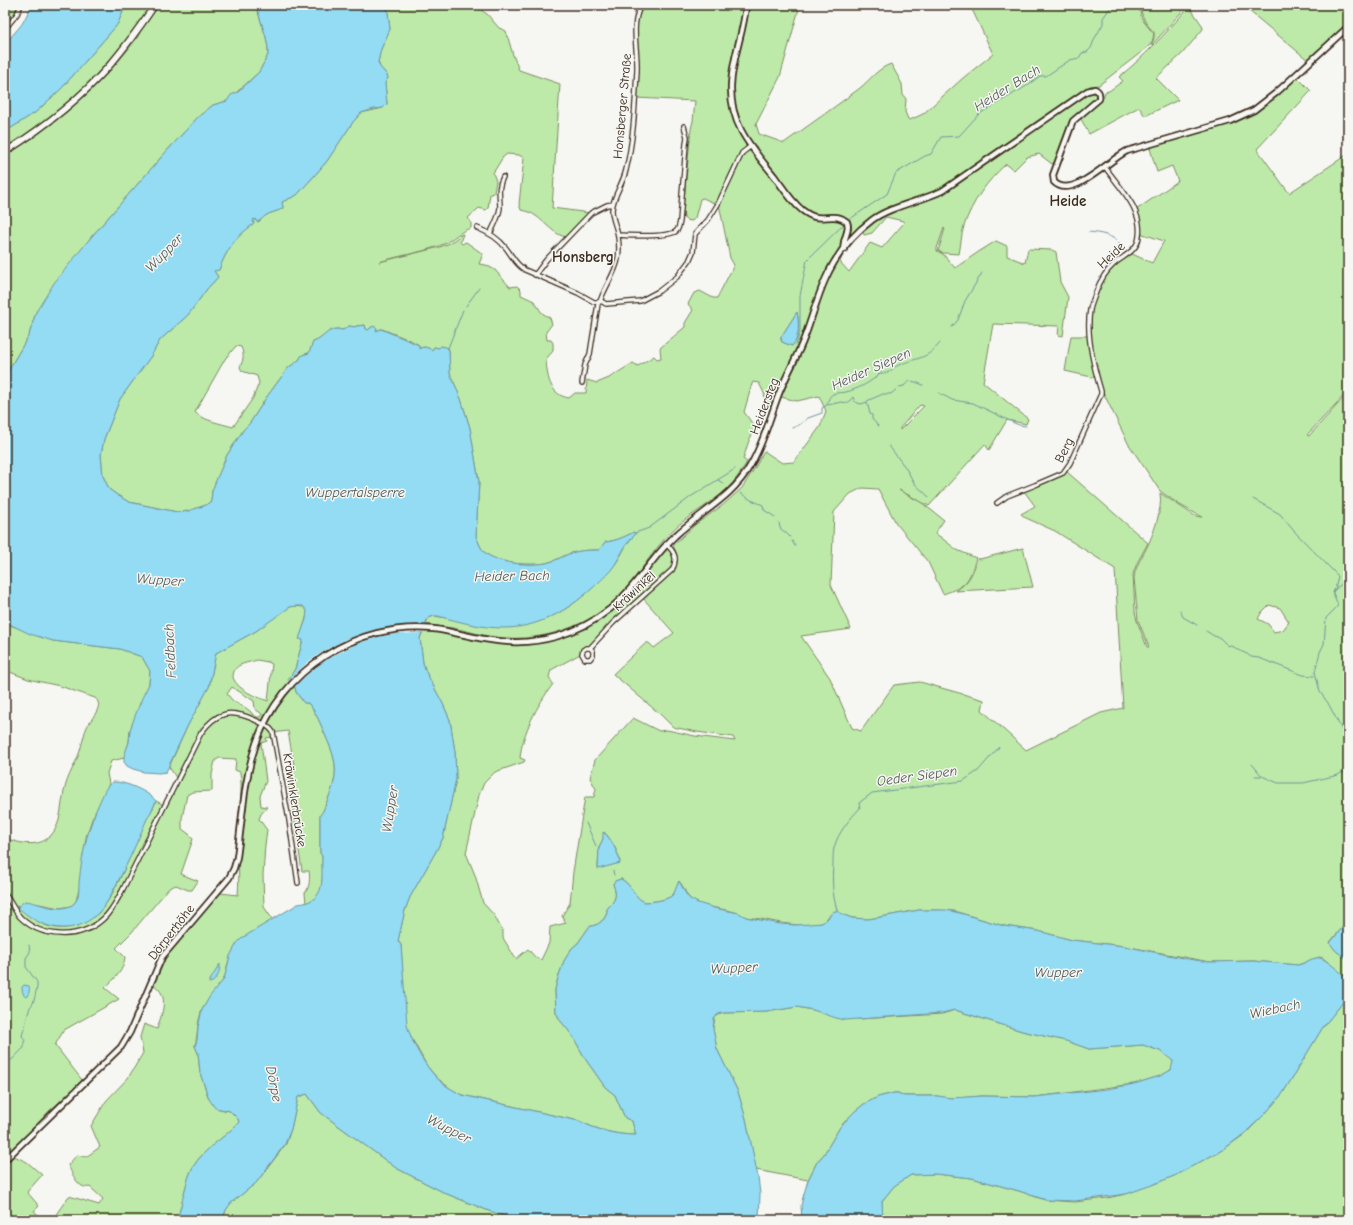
<svg xmlns="http://www.w3.org/2000/svg" width="1353" height="1225" font-family="'Comic Neue',sans-serif">
<style>
.green{fill:#bdeaa8;stroke:#7c8a63;fill-rule:evenodd}
.water{fill:#93dcf4;stroke:#70959e}
.pier{fill:#f6f6f2}
.lines{fill:none;stroke-linecap:round;stroke-linejoin:round}
.stream{stroke:#70959e;stroke-width:1}
.street-casing{stroke:#3b2a1e;stroke-width:6}
.secondary-casing{stroke:#3b2a1e;stroke-width:8}
.primary-casing{stroke:#3b2a1e;stroke-width:8}
.street{stroke:#f6f6f2;stroke-width:3.5}
.secondary{stroke:#f6f6f2;stroke-width:4.5}
.primary{stroke:#f6f6f2;stroke-width:5.5}
.labels{text-anchor:middle;dominant-baseline:central;stroke-width:3;stroke-linejoin:round;paint-order:stroke}
.street-label{font-size:13px;fill:#3b2a1e;stroke:#f6f6f2}
.water-label{font-size:14px;font-style:italic;fill:#515654;stroke:#f6f6f2}
.quarter-label{font-size:15px;font-weight:bold;fill:#3b2a1e;stroke:#f6f6f2}
</style>
<rect width="100%" height="100%" fill="#f6f6f2"/>
<filter id="ink" filterUnits="userSpaceOnUse"><feTurbulence type="fractalNoise" baseFrequency=".025" numOctaves="2"/><feDisplacementMap in="SourceGraphic" scale="8" xChannelSelector="R" yChannelSelector="G"/><feConvolveMatrix kernelMatrix="1 2 1 2 8 2 1 2 1" color-interpolation-filters="sRGB"/></filter>
<g filter="url(#ink)">
<path class="green" d="M5,5h14l-4,9 -10,12z
M126,5h25c-37,55 -87,111 -146,143v-16l31,-20 26,-24 55,-63z
M158,5h97l3,7 8,25 2,11v7l-9,17 -32,29 -14,4 -15,12 -33,36 -73,83 -56,76 -7,23 -24,41v-221c50,-29 97,-70 132,-117 2,-3 3,-7 6,-11 5,-7 10,-15 15,-22z
M387,5h88l3,3 9,6 12,14 7,3 7,24 6,15 41,14 -8,124 38,5 -23,24c-12,-1 -21,-14 -31,-21 -4,-3 -10,-5 -15,-6l-2,-6 5,-46 -5,-3 -12,-1 -4,3 -10,16 3,8 -2,12 -4,1 -2,14 -2,2 -7,-2 -11,10 3,4v6c-12,3 -20,14 -32,18 -20,7 -41,10 -60,16l61,-15 10,-4 12,-9h1l-3,8 2,2 4,-2 17,12 -4,10 7,1 9,5 15,17 7,-1 4,4v5l13,6 8,12 8,5 2,6 -6,8 1,8h4l2,3v8l-7,8c1,16 3,36 23,39l6,-5h11l1,-13 10,3 12,-5 24,-15 5,3 16,-10 3,3 4,-1 -1,-10 25,-21v-4l8,-13 -5,-6 6,-11 6,-2 13,7h4l17,-33 -4,-7 -11,-54 20,-43 5,-9 6,-1 4,1c12,16 38,56 54,63l-17,-16 -16,-22 -19,-28 1,-2 -6,-5 -10,-15 -6,-15 -2,-13 1,-29 11,-45 1,-20h54l-20,72 -24,47 3,10 25,9c25,-18 51,-36 76,-55 10,-8 18,-20 31,-24l11,20 1,11 3,4 -1,13 3,7 2,1 13,-6 40,-36 30,-24 -23,-49h169l2,11 3,6 10,12 -2,8 -4,5 -49,38 -9,1 -92,66 39,-26 28,-17 23,-16 6,-1 2,3c-2,9 -15,14 -21,22 -10,12 -14,29 -19,43l-4,4 -13,-10 -12,3 -13,13 -8,-6c-19,17 -34,38 -42,62 -3,9 -3,19 -5,28l-16,-1 -5,-2 7,-22 -1,-1 -7,20v3l6,3 12,14 25,-17 16,-10 11,5v10l18,7 3,-14 24,1 4,2 4,30 8,15 -5,39 -5,-1 1,-9 -66,-2 -10,58 45,37 -2,5 -19,-4 -18,30 -4,-6 -56,62 -30,-16 23,13 22,17 -9,13 22,17 19,8c-7,23 -9,28 -33,36l-15,-32 -32,-39 -18,-34 -16,-1 -12,6 -16,18 -3,73 20,44 -50,7 29,42 22,50 9,3 33,-46 26,-3 64,18 -2,10 44,40 75,-37 22,-5 -8,-139 -60,-38 -29,-13 -5,-4 14,-8 -11,-15 42,-20 82,72 -11,20 -4,11 2,38 2,9 10,26h2l-11,-27 -4,-42c1,-11 7,-19 12,-29 7,-14 17,-40 14,-56l35,23 7,1 -22,-12 -20,-14 -32,-48 -25,-51 -6,-15 -4,-17 -2,-25v-27l15,-35 8,-8 16,-12 22,10 12,-22 -24,-8v-8l-4,-15 42,-29 -6,-15 -15,6 -8,-27 70,-19 26,-9 16,-9 36,-31 14,14 -54,58 32,44 59,-39v237l-41,44 2,1 39,-43v525l-6,10 -12,14 5,8 13,10v19l-25,-21 -4,-1 -21,8 -45,-4 -43,1 -86,-16 -52,-6 -34,-9 -34,-5 -50,-15 -18,-1h-17l-38,7 -13,2 -16,-1 -8,-3 -7,-4c-9,1 -9,11 -19,13 -19,3 -38,-1 -57,-5 -5,-1 -11,-1 -16,-2 -4,-2 -8,-5 -14,-6 -13,-3 -29,-4 -41,-12 -5,-5 -6,-13 -11,-18 -2,4 -2,8 -5,12 -3,7 -22,9 -30,9 -10,-5 -12,-17 -23,-23l-6,2 -2,3c5,13 2,16 -6,25v4l-3,6 -6,5 -9,3 -11,16 -6,5 -8,13 -6,17 -3,12 1,22 4,8 12,15 14,25 19,27 10,8 10,23 7,3 4,14c-20,0 -39,-5 -57,-14l-117,-26 -11,-6 -14,-11 -10,-12 -16,-29 -5,-12 -5,-80 -3,-4 7,-31 5,-13 25,-44 8,-15 13,-59 -1,-27 -5,-32 -7,-16 -17,-32 -3,-9 -3,-25 4,-9c26,2 50,10 75,13 45,5 91,-12 123,-44 16,-16 28,-37 44,-54 9,8 12,16 6,26l-59,53 -23,25h-5l-3,5 -31,17 -2,7 4,7c-15,20 -31,49 -33,74l5,2 -1,2 -29,10 -11,11 -5,12 -13,58 9,22 8,28 11,12 9,17v6l13,21 12,-10 7,8 6,3 8,-17 1,-16 16,-4 -4,-7 8,-13 3,-31 12,-75h9l2,-8 -6,-11 5,-18 38,-42 26,13 8,-1 28,6 40,5 -2,-4 -36,-5 -24,-5 -12,-12 -48,-41 33,-31h3l5,5 20,-15 -32,-36c8,-6 30,-23 33,-31 3,-7 1,-14 -2,-21l23,-21 27,-19 19,-17 14,-22 8,-15 18,12 12,-1 26,-35 6,-16 -7,-15 -22,5 -16,-4 23,-52 23,-65 17,-28 -4,10 9,10 21,-29 12,5 22,-25 -1,-2 -17,-4 -14,16 -8,2 -2,-6 -18,20c-3,-8 5,-16 4,-25l-7,-7h-9c6,1 10,2 15,7 0,9 -5,13 -6,22l-18,33 -22,65c-13,18 -22,41 -29,63l-6,-3 -2,-11 -5,-10 -6,-1 -1,2 -8,28 13,18c-9,6 -10,19 -14,29l4,3c-6,10 -12,19 -20,27 -17,16 -39,26 -55,42 -20,20 -33,44 -52,64 -30,32 -77,46 -120,43 -16,-2 -31,-7 -47,-10 -9,-1 -18,-2 -27,-4l2,-6 7,-2c16,2 32,8 48,10 50,6 85,-12 119,-48 6,-6 12,-11 16,-18 6,-9 8,-18 17,-25l-1,-3c-10,5 -18,9 -29,10l-5,8c-8,0 -17,0 -25,2 -10,2 -18,9 -29,11 -16,3 -49,1 -62,-11 -4,-5 -6,-11 -8,-16l3,-54 -9,-54 -9,-29 -11,-26 -1,-23 -1,-2 -7,-2 -2,2 -5,-1 -2,3c-5,-3 -9,-4 -13,-1v-4l-7,-4 -30,-12 -7,2 2,-3c-4,-2 -6,-1 -9,2l-2,-1 -1,-4 -9,1 -1,1 -6,-1 -6,4c-2,0 -4,-1 -6,-1 -9,0 -15,11 -24,13l-4,11 -7,2 -3,5 -11,8 -22,30 -16,25 -6,6 -17,26 -15,36 -1,10 -5,4 -18,6 -11,1 -48,-10 -12,-7 -8,-6 -6,-13 -2,-21 3,-16 16,-40 31,-43 9,-16 28,-25 19,-26 11,-12 -4,-6 1,-1h4c7,-20 17,-34 35,-46l-2,-4 3,-1 2,3c3,-1 5,-3 8,-6 5,-4 13,-4 18,-8l-1,-6 15,-7 18,-20 12,-14 26,-39 8,-9 22,-5 4,-4 -2,-21 3,-5 -1,-3 -7,-8 -2,-5 3,-13 9,-20zM797,312c2,9 3,26 -5,34l-10,-4 -1,-2v-3zM236,346l5,1c3,7 3,12 -1,20l2,4 15,5 2,7 -6,15 -20,29c-10,-3 -32,-7 -38,-15l30,-53zM920,405l4,1 -24,24v-2zM1269,605l11,3 9,14 -6,8 -9,2 -6,-8 -10,-5 3,-6zM604,832c6,5 16,23 16,31l-22,5 1,-21 4,-8z
M642,5h103l-9,50 -5,44 16,42 -2,8 -6,8 -23,47 -13,-6 -3,1 -5,19 -3,3 -6,-1 -2,-2 -1,-9 8,-80 2,-8 2,-20 -59,-3 2,-45 -2,-25v-9z
M1140,5h54l-3,4 11,16 1,4 -21,25 -26,24 22,22 -33,16 -6,-9 -50,27 -9,-17c6,-5 24,-16 25,-25l4,-1 14,-10 -4,-4c25,-20 46,-43 67,-67l-1,-2 -34,38 3,-8v-6c-9,-8 -12,-15 -14,-27z
M1242,5h106v19l-39,37z
M1071,336h17l8,42 -31,-7z
M1023,548l10,39 -78,4c15,-9 17,-17 23,-33l2,1z
M293,606l11,1 3,4v4l-7,23 3,2 -8,29 -7,11 7,7 1,5 8,11h4c7,8 11,17 15,27 12,27 18,40 5,69 -3,6 -4,12 -8,17v37l2,3c0,11 3,36 -7,44 -3,1 -7,2 -9,3l-1,-10c5,-6 5,-15 4,-22h-7l-9,-61 -6,-31 3,-1 5,-7 -7,-40 -16,2v4l-6,1 1,3 -6,2 5,38 -6,15 1,10 6,1 -6,7 -2,5 8,11 -2,15 -2,30 1,32 9,13c-17,10 -36,18 -43,37 -3,7 -3,14 -6,21 -5,11 -15,19 -21,30 -6,12 -5,26 -8,38l3,7 2,20 9,26 10,10 11,2 8,8 1,3c-14,16 -35,26 -46,45 -7,12 -11,38 -16,53h-125l17,-24 30,9 4,-6 -13,-12c-12,3 -18,-14 -22,-22l9,-10 9,2 14,-10 -9,-21 15,-25 22,-23 15,-25 -3,-16 4,-13 13,5c5,-16 13,-33 -3,-44l13,-30 53,-62 18,2c2,-22 -1,-45 0,-67 1,-19 5,-37 2,-56l-5,-2 1,-11 -17,-1 -4,3 -3,13v17l-20,1 -5,3 -5,23v11l7,5 4,5 -12,35 17,7 -6,9h-4l-12,-5 -7,3 -37,44 -16,16 9,9c-1,14 -10,21 -20,31l14,11 -55,31 -9,15 27,35 -12,13 -21,18 -37,44 15,7 15,13 -15,17 12,14 -5,5 10,9h-39v-320l10,13 18,17 21,6 2,-2 -11,-2 -24,-14 -16,-24v-56c23,9 46,10 54,-18 3,-12 3,-24 7,-36 4,-13 12,-24 15,-37 2,-6 3,-14 6,-20 4,-9 18,-21 8,-29l-35,-12 -32,-7 -23,-9v-48l5,3 43,16 67,8 22,8 8,14 -1,13 -19,46 -1,12 -5,16 -13,3 -4,12 2,11 -17,35 -6,18 -7,52 -3,12 -5,5 -11,2 -21,-4 -20,2 -2,-1c19,18 37,30 63,19 8,-3 17,-8 22,-15 12,-15 20,-35 28,-52 6,-12 10,-25 16,-37 3,-6 8,-12 10,-19l8,4 13,-26 -8,-12 19,-42 21,-38 7,-34 40,-22 30,-22zM257,660l11,2 4,2 -4,37c-13,-5 -29,-10 -35,-23 0,-15 12,-14 24,-18zM232,687l22,14 1,8 7,5 -2,3h-3l-5,-3 -1,-2 -5,-4 -13,-7 -6,-7z
M1348,996v224h-465l-1,-19 12,-15 17,-11 24,-1 37,4 47,13 26,9 30,2 32,-4 19,-4 48,-18 50,-27 21,-15 19,-19 19,-22 40,-66z
M797,1007l62,12 83,-5 13,-4 67,21 45,10 22,8 54,-4 17,6 12,8 1,4 -1,5 -4,4 -8,4 -26,8 -75,10 -25,3 -52,-1 -23,2h-14l-8,-2h-33l-6,-3h-4l-16,4 -14,7 -10,8 -14,15 -16,27 -7,8 -9,18 -52,-10 -10,-51 -8,-27 -21,-43 -4,-20 2,-12 8,-4 43,-1z
M307,1094l14,19 75,55 51,26 42,17 28,9h-294l3,-10 5,-7 25,-20 30,-39 5,-15 7,-32z"/>
<path class="water" d="M32,5h94l-9,20 -55,63 -26,24 -31,20v-88l17,-20z
M255,5h132l3,24 -9,20 -3,13 2,5 7,8 1,3 -3,5 2,21 -4,4 -9,1 -13,4 -8,9 -26,39 -12,14 -18,20 -15,7 1,6c-5,4 -13,4 -18,8 -3,3 -5,5 -8,6l-2,-3 -2,1 1,4c-18,12 -28,26 -35,46l-5,1 4,6 -11,12 -19,26 -28,25 -9,16 -31,43 -16,40 -3,16 2,21 6,13 8,6 12,7 48,10 11,-1 18,-6 5,-4 1,-10 5,-13 10,-23 17,-26 6,-6 16,-25 22,-30 11,-8 3,-5 7,-2 4,-11c9,-2 14,-13 24,-13 2,0 4,1 6,1l6,-4 6,1 1,-1 9,-1 1,4 2,1 5,-4 4,2 -1,3 5,-2 38,16v4c4,-3 8,-2 13,1l2,-3 5,1 2,-2 5,1 3,3 1,23 11,26 9,29 9,54 -3,54c2,5 4,11 8,16 13,12 46,14 62,11 11,-2 19,-9 29,-11 8,-2 16,-2 24,-2l6,-8c11,-1 19,-5 29,-10l1,1v2c-11,9 -15,24 -24,35 -28,30 -64,58 -107,58 -22,0 -44,-6 -66,-12h-6l-5,4 -7,18 3,25 3,9 17,32 7,16 5,32 1,27 -13,59 -8,15 -25,44 -5,13 -7,31 3,4 6,80c5,18 16,38 29,52 7,8 17,13 26,18l117,26c18,9 37,14 57,14l-4,-14 -7,-3 -10,-23 -10,-8 -19,-27 -14,-25 -12,-15 -4,-8 -1,-22 3,-12 6,-17 8,-13 6,-5 11,-16 9,-3 6,-5 3,-6v-4c8,-9 11,-12 6,-25l2,-3 6,-2c11,6 13,18 23,23 8,0 27,-2 30,-9 2,-4 3,-8 5,-12l7,13 4,5 8,4 16,5 25,5 7,4 34,7 16,1 26,-2 5,-4 7,-8h3l7,4 8,3 16,1 13,-2 38,-7h27l14,3 44,13 34,5 34,9 52,6 64,13 22,3 43,-1 45,4c6,-1 11,-6 18,-7 7,-3 26,16 32,21v17l-25,31 -40,66 -19,22 -19,18 -21,16 -50,27 -22,9 -26,9 -51,7 -29,-1 -27,-9 -47,-13 -37,-4 -24,1 -17,11 -12,15 1,19h-81l-1,-14 2,-9 5,-17 9,-18 7,-8 16,-27 14,-15 10,-8 14,-7 16,-4h4l6,3h34l13,2 31,-2 52,1 73,-8 27,-5 26,-8 11,-6 2,-9 -13,-10 -17,-6 -54,4 -23,-8 -44,-10 -67,-21 -13,3 -97,7 -9,-2 -23,-8 -16,-3 -31,5 -43,1 -5,1 -4,5 -1,10 4,20 21,43 8,27 12,58 2,17 -1,26h-242l-28,-9 -42,-17 -51,-26 -75,-55 -14,-19 -9,3 -7,32 -6,15 -29,39 -25,20 -5,7 -4,10h-45c5,-15 9,-41 16,-53 11,-19 32,-29 46,-45l-1,-3 -8,-8 -15,-3 -6,-9 -9,-26 -2,-20 -3,-7 2,-6 1,-13 4,-17 8,-14 14,-17 6,-23 7,-13 5,-5 56,-34c30,-3 23,-26 24,-48l-2,-3v-38c4,-4 5,-10 8,-16 13,-29 7,-42 -5,-69 -4,-10 -8,-19 -15,-27h-4l-8,-11 -1,-5 -7,-7 7,-11 8,-29 -4,-1 7,-20 1,-8 -4,-5h-7l-6,1 -34,24 -40,22 -7,34 -21,38 -22,47 -7,1 -15,-1 -11,-3 -6,-3 -3,-4v-6l5,-14 1,-12 5,-14 7,-18 7,-14 1,-13 -8,-14 -22,-8 -67,-8 -23,-7 -25,-12v-246l24,-41 7,-23 18,-29 38,-47 73,-83 33,-36 15,-12 14,-4 4,-6 7,-3 21,-20 9,-17v-7l-2,-11 -8,-25z
M797,312c2,10 3,26 -5,34l-10,-4 -1,-5z
M113,782c12,-1 36,10 43,19 -3,9 -9,16 -12,25 -9,21 -19,43 -30,63 -4,7 -7,15 -13,21 -25,29 -62,20 -85,-5l3,1 3,-3 4,-2c14,2 32,12 46,4 7,-4 7,-15 7,-22 3,-31 9,-56 22,-84 3,-6 5,-14 12,-17z
M603,832c7,4 17,24 17,31l-22,6 1,-22 4,-8z
M1348,918v42l-13,-10 -5,-7 12,-15z
M220,964c0,8 -3,18 -11,19v-1z
M24,985l5,1c1,3 0,9 -3,11 -3,-1 -4,-7 -4,-10z"/>
<path class="pier" d="M411,624l16,1 -3,8 -29,1 -17,3 -22,7 -32,17 -15,12 -15,14 -6,-6 21,-20 17,-11 18,-10 28,-10z"/>
<g class="lines">
<path class="stream" d="M847,221l40,-27 9,-21 29,-17 6,-2 10,-17 18,-1 20,-22 46,-27 15,-11h6l24,-16 9,-2 3,-5 5,-1 4,-4 4,-10 8,-14v-6l9,-13
M1089,232c10,1 26,3 31,13l-2,4
M466,306l13,-18
M952,327l6,-7 7,-19 17,-28
M796,345l4,-14v-35l7,-36 38,-37
M448,348l15,-38
M939,393l13,7 21,3 41,20 5,2 7,1
M867,401l16,-7h8l8,-7 5,-1c6,-8 11,-4 19,-1
M828,405l13,-3 7,1 5,-6 2,5 6,2 6,-2 3,12 2,1v4l6,7
M792,428l7,-3 9,-7 14,-5v-5l5,-3c1,-4 2,-9 6,-11 4,-2 9,-1 13,-2 12,-3 26,-10 34,-19 11,1 11,-5 19,-8 19,-8 27,-5 41,-22
M889,446l16,21 10,17 14,13
M718,480l6,4
M740,493l11,7 12,5 1,5 11,7
M1253,499l27,15 13,16 45,46 -3,14
M779,523l1,5 7,6 3,3
M635,533l14,-5 43,-32 43,-27
M792,541l3,5
M1180,610l3,7 14,8
M1206,631l8,5 6,2 7,7 7,2 4,3 9,4 4,3 8,1 44,17 11,1
M1345,741l-1,-7 -16,-31 -8,-11 -5,-20 5,-20 4,-8 2,-26 10,-10 2,-3 -5,-12 1,-3 14,-11
M1252,764l10,12 16,7h25l27,-6 8,-2 3,-2 7,-1
M1255,776h6
M586,823l10,23 3,3
M613,871l1,4
M837,910c-5,-16 -5,-30 -4,-47 0,-5 0,-10 1,-15 4,-16 16,-29 26,-40l-1,-5 13,-10 91,-12 15,-10 21,-24
M5,1063c9,-2 12,-10 19,-15v-6l1,-2 -3,-4 8,-29c5,-4 5,-14 7,-19v-6l-11,-15v-9l4,-6 -1,-7"/>
<g class="street-casing">
<path id="street" d="M5,29l12,-15 4,-9
M477,228c11,4 22,11 29,20 7,9 10,17 19,22l53,23 16,9h6
M490,234c4,-8 9,-17 10,-26 0,-12 -3,-20 3,-31
M618,235c11,1 48,2 57,-3 4,-2 4,-7 5,-11l6,-77 1,-7 -3,-11
M535,275l11,-15 45,-47 16,-8 6,-1
M601,301l5,3 34,-3 19,-10 18,-14 12,-16 4,-9 2,-18 13,-14 10,-16 24,-51 9,-7
M582,383l3,-18 5,-11 8,-50c3,-3 3,-6 5,-10 10,-22 19,-31 15,-57 -1,-10 -6,-17 -6,-27 1,-14 11,-26 14,-40 8,-32 9,-67 11,-99 1,-23 -7,-46 4,-66
M997,503l10,-7 28,-11 28,-12 7,-10 31,-69v-3c-7,-23 -15,-58 -11,-81 1,-6 4,-12 6,-18 4,-11 9,-20 18,-28 9,-8 24,-13 25,-28 4,-27 -20,-49 -34,-69
M590,648l3,3v4l-3,4h-5l-3,-5 1,-4 3,-2h4l23,-25 59,-53c6,-11 3,-18 -6,-26
M5,894c5,7 9,16 15,23 22,22 60,23 83,2 9,-8 14,-19 19,-28l79,-158c16,-22 30,-24 54,-13 6,3 14,5 18,12l16,88 9,63"/>
</g>
<g class="secondary-casing">
<path id="secondary" d="M746,5c-2,27 -14,53 -15,81 -1,40 21,62 44,91 8,11 16,24 27,33 4,3 8,6 13,7 12,2 22,-4 32,5 4,10 -6,18 -3,27
M5,1160l116,-113 9,-15 32,-75 67,-79 5,-10 3,-11c5,-36 7,-79 19,-113 25,-74 100,-123 178,-115 22,3 42,10 64,12 40,5 81,-7 112,-32 26,-21 41,-51 65,-73 25,-24 57,-38 75,-70 14,-23 20,-50 30,-75 8,-19 18,-36 25,-55 7,-18 12,-38 20,-56 10,-23 27,-45 47,-60 17,-13 49,-19 70,-29l145,-100 8,-2c4,2 5,5 4,10l-26,22 -20,54 1,7c18,19 57,-24 73,-31l103,-30 24,-11 22,-17 72,-66"/>
</g>
<g class="primary-casing">
<path id="primary" d="M5,152c38,-24 74,-52 104,-86 17,-19 31,-40 46,-61"/>
</g>
<use href="#street" class="street"/>
<use href="#secondary" class="secondary"/>
<use href="#primary" class="primary"/>
</g>
</g>
<g class="labels">
<g class="street-label">
<text transform="translate(622 106) rotate(-85)">Honsberger Straße</text>
<text transform="translate(1111 255) rotate(-43)">Heide</text>
<text transform="translate(764 406) rotate(-69)">Heidersteg</text>
<text transform="translate(1064 450) rotate(-63)">Berg</text>
<text transform="translate(634 591) rotate(-42)">Kräwinkel</text>
<text transform="translate(295 800) rotate(81)">Kräwinklerbrücke</text>
<text transform="translate(171 932) rotate(-52)">Dörperhöhe</text>
</g>
<g class="water-label">
<text transform="translate(1007 88) rotate(-32)">Heider Bach</text>
<text transform="translate(164 253) rotate(-46)">Wupper</text>
<text transform="translate(871 369) rotate(-24)">Heider Siepen</text>
<text x="355" y="492">Wuppertalsperre</text>
<text transform="translate(512 576) rotate(-1)">Heider Bach</text>
<text transform="translate(160 580) rotate(4)">Wupper</text>
<text transform="translate(170 651) rotate(-93)">Feldbach</text>
<text transform="translate(917 776) rotate(-8)">Oeder Siepen</text>
<text transform="translate(390 809) rotate(-81)">Wupper</text>
<text transform="translate(734 968) rotate(-3)">Wupper</text>
<text x="1058" y="972">Wupper</text>
<text transform="translate(1275 1009) rotate(-12)">Wiebach</text>
<text transform="translate(274 1084) rotate(79)">Dörpe</text>
<text transform="translate(449 1129) rotate(27)">Wupper</text>
</g>
<g class="quarter-label">
<text x="1068" y="201">Heide</text>
<text x="583" y="257">Honsberg</text>
</g>
</g>
<rect width="1353" height="1225" fill="none" stroke="#f6f6f2" stroke-width="20"/>
<rect x="10" y="10" width="1333" height="1205" fill="none" stroke="#3b2a1e" stroke-width="1.5" filter="url(#ink)"/>
</svg>
